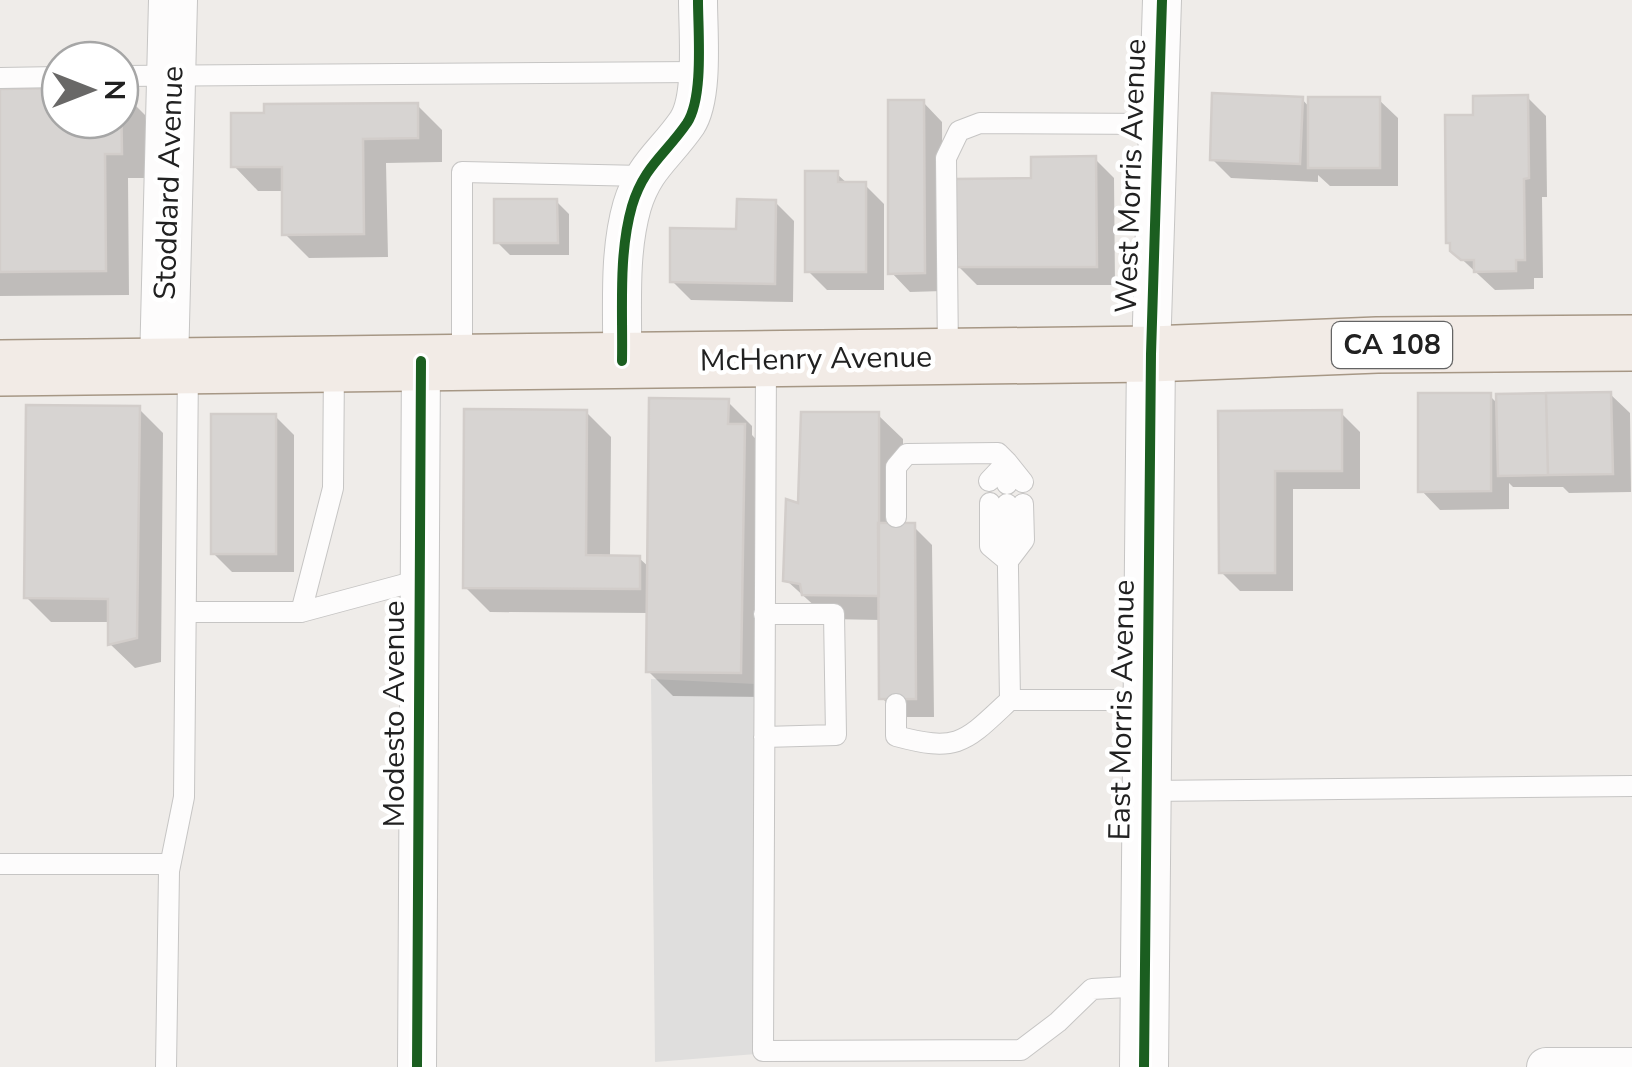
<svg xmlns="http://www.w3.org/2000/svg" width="1632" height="1067" font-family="'Nunito Sans',sans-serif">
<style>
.parking{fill:#dfdedd}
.shadow{fill:#0003}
.building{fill:#d7d4d2;stroke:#d2cdca;stroke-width:2.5}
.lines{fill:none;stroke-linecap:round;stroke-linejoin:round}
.service-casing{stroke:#c6c5c4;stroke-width:22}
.minor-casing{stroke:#c6c5c4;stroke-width:40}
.tertiary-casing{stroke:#c6c5c4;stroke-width:50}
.primary-casing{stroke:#a69785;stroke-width:58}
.service{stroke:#fdfcfc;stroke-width:20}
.minor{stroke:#fdfcfc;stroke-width:38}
.tertiary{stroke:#fdfcfc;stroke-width:48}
.primary{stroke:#f2ebe6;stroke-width:55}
.cycleway-casing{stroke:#fff;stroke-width:16}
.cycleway{stroke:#1b5e20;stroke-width:10}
.labels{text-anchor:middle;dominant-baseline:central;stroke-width:9;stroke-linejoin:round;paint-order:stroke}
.shield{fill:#fff;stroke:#646464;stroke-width:2.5}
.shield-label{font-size:28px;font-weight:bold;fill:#212121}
.street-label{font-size:30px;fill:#212121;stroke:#fff}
</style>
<rect width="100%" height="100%" fill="#efece9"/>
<path class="parking" d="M651,679l105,5v370l-101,8z"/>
<path class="shadow" d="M60,90v30h60v-30l25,25v63h-17l1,117 -129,1v-205z
M1527,97l19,19 1,81h-5l1,81h-9v11l-39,1 -43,-40 -3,-8 27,-125z
M1302,99l8,9 68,-9 20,19v68h-68l-12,-11v7l-87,-4 -19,-19z
M923,102l19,20 1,169 -33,1 -19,-20z
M417,105l25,25v32l-56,1 2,94 -79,1 -24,-24 -1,-43h-26l-24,-25z
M1095,159l19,19 1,107h-138l-19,-19 75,-85z
M837,174l12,11h16l19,19v86h-57l-19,-19z
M556,201l13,13v41h-59l-13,-13z
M775,202l19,19 -1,81 -102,-2 -19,-19z
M1610,394l20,19 1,79 -62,1 -6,-6h-50l-4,-4v26l-69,1 -19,-20 69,-94 9,9z
M728,402l24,24v9l16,17 -4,245 -91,-1 -25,-25 1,-58 -159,-1 -25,-25 121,-175 25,25 -1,121h29l11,10z
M139,409l24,24 -2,229 -26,6 -25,-24 1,-22h-60l-25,-25z
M1341,413l19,19v57h-67v102h-53l-19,-19 -1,-158z
M878,415l25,24v87h10l19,19 2,172h-33l-19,-19 -1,-78 -52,-1 -43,-39 15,-73z
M275,416l19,19v137h-62l-19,-19z"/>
<path class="building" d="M121,87l1,67h-17l1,117 -106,1v-183l60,-1v32h60z
M1212,93l91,4 -3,67 -90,-4z
M1528,95l1,83 -5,1 1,81h-9v11l-42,1v-12h-13l-11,-9v-8h-4l-1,-128h28v-19z
M1308,97h72v71h-72z
M888,100h36l1,173 -37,1z
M418,103v35l-55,1 1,95 -82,1v-68h-51v-54h33v-9z
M1096,156l1,111h-142v-88l76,-1v-21z
M805,171h33v11h28v90h-61z
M494,199h63l1,44h-64z
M737,199l39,1 -1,84 -105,-2v-54l66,1z
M1611,392l2,82 -65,1 -2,-82z
M1418,393h73v98l-73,1z
M1546,393l2,82 -50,1 -2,-82z
M649,398l80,1 -1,25h17l-4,249 -95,-1z
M26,405l114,1 -3,232 -29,7v-46l-84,-1z
M464,409l123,1 -1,145 54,1v33l-177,-1z
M1342,410v61h-67v102h-56l-1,-162z
M801,412h78v184l-77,-1 -2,-11 -17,-3 3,-82 12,4z
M211,414h65v140h-65z
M878,523h37l1,176h-37z"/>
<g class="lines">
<g class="service-casing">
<path id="service" d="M120,76l577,-4
M0,78l60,-1
M948,355l-2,-197 13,-27 21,-8 178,1
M462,359v-187l181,4
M766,361l-3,690 258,-1 37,-28 34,-33 53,-3
M989,481l18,-19 16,20
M990,503v43l18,15
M1007,504l3,196h138
M896,517v-50l11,-13 91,-1 9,9v22
M1008,561l16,-21 -1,-36
M186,612h115l119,-32
M301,612l32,-124 1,-123
M896,704v32c63,17 69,6 114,-36
M764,737l72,-2 -2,-121h-70
M1146,791l486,-5
M0,864h170
M166,1067l3,-196 15,-74 4,-431"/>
</g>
<g class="minor-casing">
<path id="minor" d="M1151,354l11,-354
M622,361c1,-50 -4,-106 10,-155 12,-40 33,-51 55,-83 17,-26 11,-91 11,-123
M417,1067l4,-706
M1546,1067h86"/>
</g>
<g class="tertiary-casing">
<path id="tertiary" d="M164,365l9,-365
M1144,1067l7,-713"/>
</g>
<g class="primary-casing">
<path id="primary" d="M0,368l1151,-14 226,-9 255,-2"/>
</g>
<use href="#service" class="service"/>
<use href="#minor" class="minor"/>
<use href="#tertiary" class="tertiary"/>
<use href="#primary" class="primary"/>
<g class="cycleway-casing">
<path id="cycleway" d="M622,361c1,-50 -4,-106 10,-155 12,-40 33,-51 55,-83 17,-26 11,-91 11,-123
M417,1067l4,-706
M1144,1067l7,-713 11,-354"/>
</g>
<use href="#cycleway" class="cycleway"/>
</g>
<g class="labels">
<rect class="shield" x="1332" y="322" width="120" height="46" rx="8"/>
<g class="shield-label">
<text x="1392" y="345">CA 108</text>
</g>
<g class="street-label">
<text transform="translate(1131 176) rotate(-88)">West Morris Avenue</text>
<text transform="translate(169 183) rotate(-88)">Stoddard Avenue</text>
<text transform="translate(816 359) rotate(-1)">McHenry Avenue</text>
<text transform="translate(1122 710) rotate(-89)">East Morris Avenue</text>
<text transform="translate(394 714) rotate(-90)">Modesto Avenue</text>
</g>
</g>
<g transform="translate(90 90) rotate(90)"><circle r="48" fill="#ffffff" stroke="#a6a6a6" stroke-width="2.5"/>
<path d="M0-8L18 38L0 25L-18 38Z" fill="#696867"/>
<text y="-15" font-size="28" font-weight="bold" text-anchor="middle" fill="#212121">N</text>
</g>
</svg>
